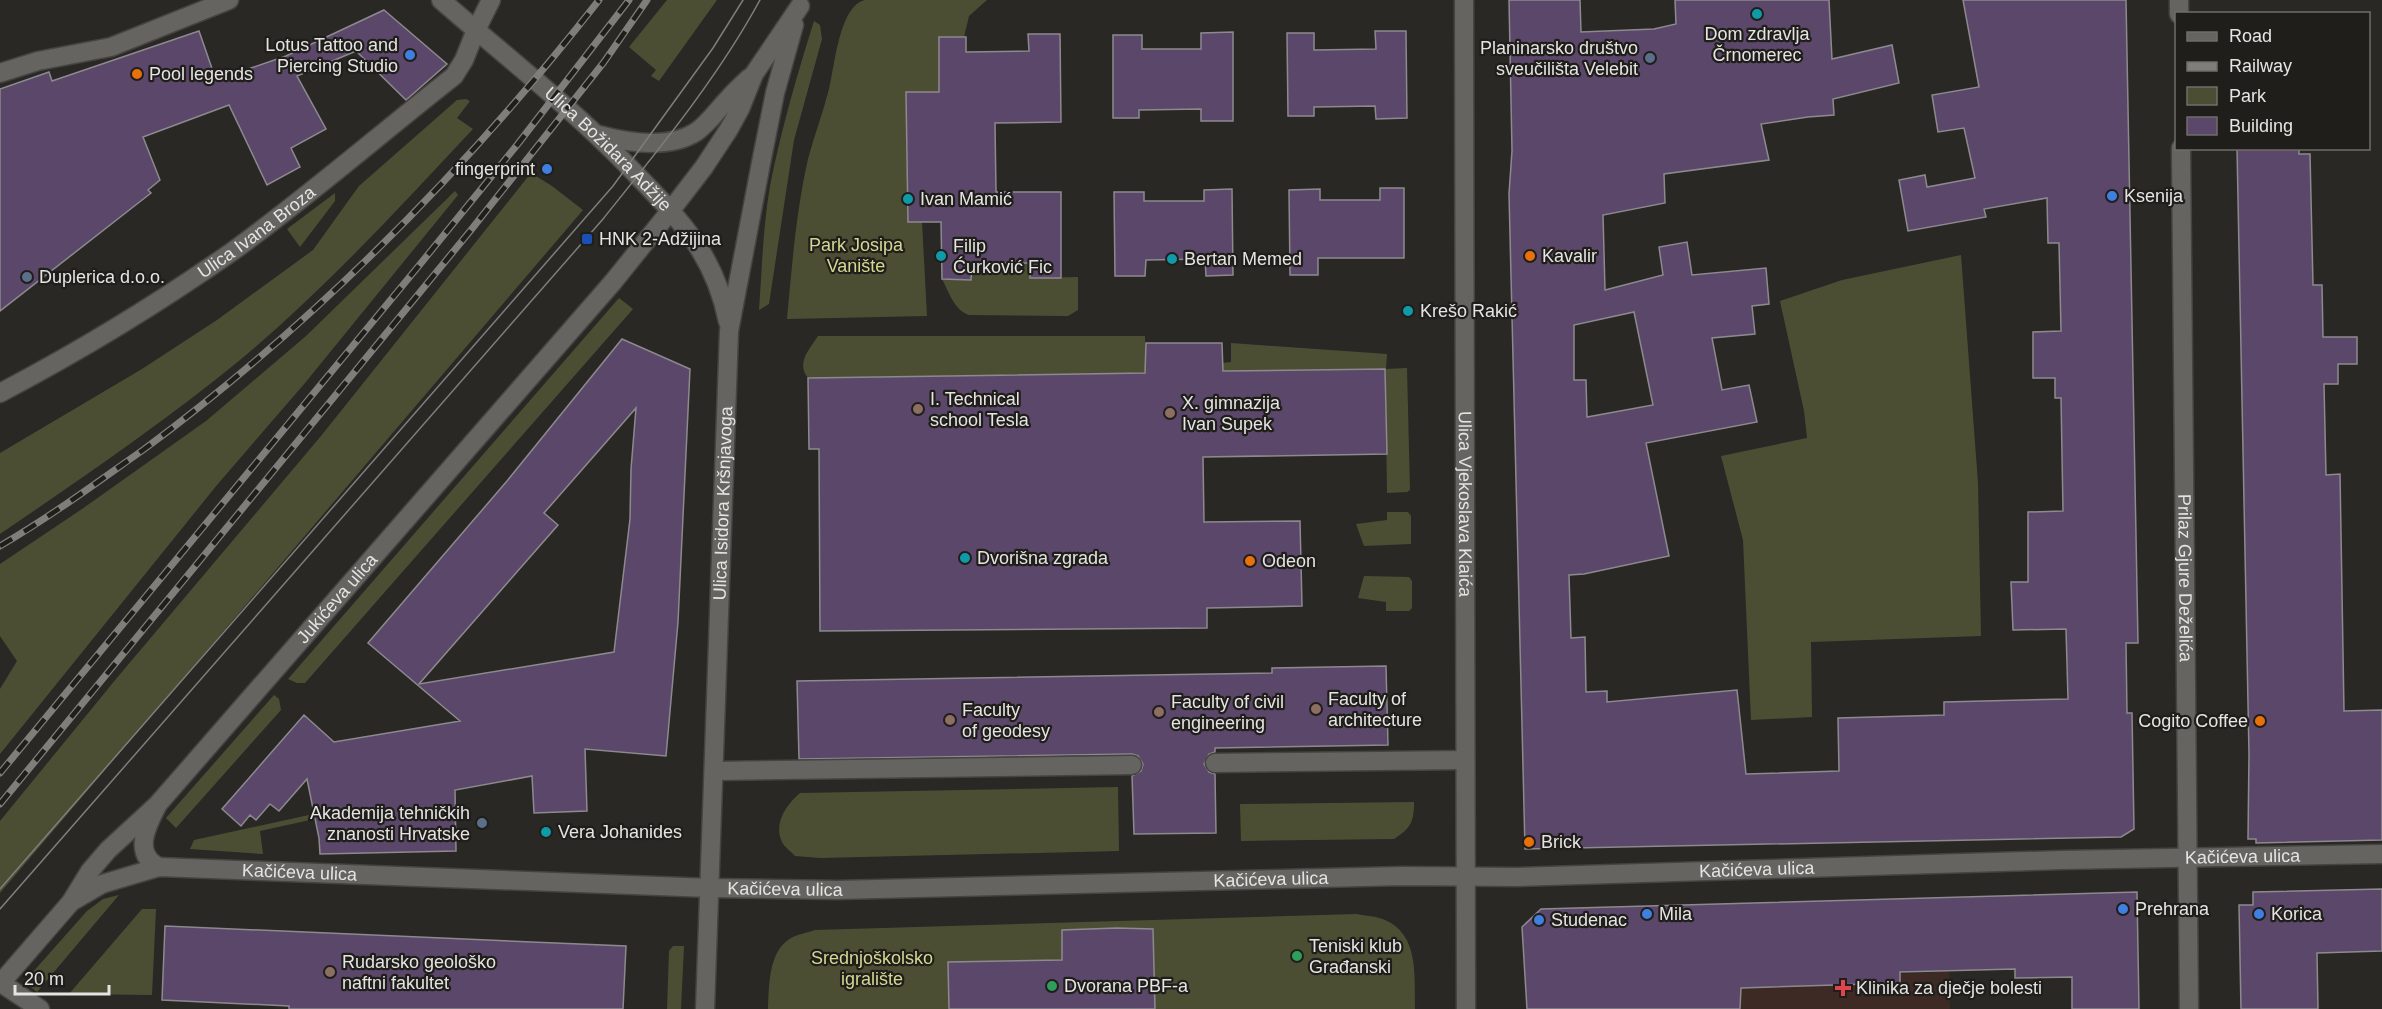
<svg xmlns="http://www.w3.org/2000/svg" width="2382" height="1009" font-family="Helvetica,sans-serif">
<style>
.medical{fill:#3d2a25}
.green{fill:#4c4e34}
.building{fill:#5a476a;stroke:#8c8a8e;stroke-width:1.5;fill-rule:evenodd}
.lines{fill:none;stroke-linecap:round;stroke-linejoin:round}
.lane-casing{stroke:#454441;stroke-width:21}
.street-casing{stroke:#454441;stroke-width:21}
.secondary-casing{stroke:#454441;stroke-width:21}
.lane{stroke:#666461;stroke-width:18}
.street{stroke:#666461;stroke-width:18}
.secondary{stroke:#666461;stroke-width:18}
.tram{stroke:#7f7e7b;stroke-width:1.5}
.rail-casing{stroke:#7f7e7b;stroke-width:7}
.rail{stroke:#201e1b;stroke-width:4.5;stroke-dasharray:14;stroke-linecap:butt}
.culture-dot{fill:#0f9aa8;stroke:#201e1b;stroke-width:2}
.shop-dot{fill:#3f7fe0;stroke:#201e1b;stroke-width:2}
.service-dot{fill:#5c6f8a;stroke:#201e1b;stroke-width:2}
.food-dot{fill:#e8710a;stroke:#201e1b;stroke-width:2}
.transit-dot{fill:#1a4fb4;stroke:#201e1b;stroke-width:2}
.education-dot{fill:#8d6e63;stroke:#201e1b;stroke-width:2}
.leisure-dot{fill:#2e9e5b;stroke:#201e1b;stroke-width:2}
.health-dot{fill:#e0444e;stroke:#201e1b;stroke-width:2}
.labels{text-anchor:middle;dominant-baseline:central;stroke-width:4.5;stroke-linejoin:round;paint-order:stroke}
.poi-label{font-size:18px;fill:#e5e4e2;stroke:#201e1b;text-anchor:start}
.street-label{font-size:18px;fill:#e5e4e2;stroke:#201e1b}
.park-label{font-size:18px;fill:#d3d891;stroke:#201e1b}
</style>
<rect width="100%" height="100%" fill="#292825"/>
<path class="medical" d="M1949,971l1,38h-328v-18z"/>
<path class="green" d="M667,0h50l-58,81 -8,-5 5,-6 -27,-23z
M865,0h122l-18,16 -5,21h-25v55l-33,1 2,129h14l5,94 -140,3c5,-54 9,-107 21,-160 6,-23 15,-46 21,-70 6,-23 10,-83 36,-89z
M814,21l6,4 2,14 -28,101 -25,164 -10,6c3,-42 4,-83 11,-124 11,-56 27,-111 44,-165z
M466,99l4,2 -13,17 16,11c-75,80 -149,161 -233,231 -77,63 -158,118 -240,174v-81l142,-84 75,-49 96,-70 46,-64 98,-86z
M531,173l21,13 31,24 -583,683v-72l116,-142 205,-243z
M455,191l3,4 -153,188 -88,102 -217,269v-65l17,-28 -17,-25v-72l82,-55 124,-88 100,-85z
M335,193v8l-35,46 -13,-18z
M1961,255l17,228 3,153 -170,6 1,75 -61,3 -8,-180 -22,-84 86,-18 -3,-27 -24,-110 62,-21z
M972,263h59v15l47,-1v33l-10,6 -99,-1c-15,-5 -20,-23 -27,-36l29,1z
M619,298l14,11 -328,374h-8l-9,-4z
M818,336h327v37l-337,5c-12,-15 1,-28 10,-42z
M1231,343l156,11 -1,15 21,-1 3,122 -3,2 -20,1 -2,-124 -162,2v-8l8,-1z
M1387,512h21l3,4v28l-47,2 -8,-22 31,-4z
M1364,576l45,1 3,4v27l-3,3h-23v-9l-28,-4z
M274,695l5,4 2,11 -105,118 -10,-10z
M1118,787l1,64 -299,7 -25,-2c-3,-4 -11,-9 -13,-14 -9,-19 5,-38 18,-49z
M1414,802c0,20 -3,26 -20,37l-153,2 -1,-37z
M309,815l1,5 -50,11 3,23 -73,-5 4,-9z
M119,895l-82,97 -13,-10 63,-71 16,-12z
M142,909h14l-4,86 -83,-1z
M1357,914c8,2 20,2 28,6 35,15 29,58 30,89h-647c1,-22 0,-58 23,-71 7,-4 16,-5 24,-8z
M673,946h11l-3,63h-14l2,-58z"/>
<path class="building" d="M1509,0h71l1,32 73,-3 22,-5 -1,-24h154l3,59 60,-14 7,38 -66,16 1,16 -26,2 -47,7 8,36 -105,14 1,29 -62,12 2,75 58,-15 -4,-28 28,-5 5,33 74,-7 3,36 -17,2 3,28 -43,4 10,52 27,-5 8,37 -111,21 23,113 -85,18 -15,1 2,63 14,-1 1,55 21,-1v11l130,-12 9,84 93,-3 -1,-53 106,-3v-13l124,-3 -2,-70 -53,1 -2,-48h17v-70l35,-1 -2,-113h-6v-20h-22v-46l28,-1 -2,-88h-11l-1,-45 -63,11 2,8 -78,14 -9,-51 26,-5 2,12 48,-9 -11,-50 -26,4 -6,-37 47,-8 -16,-87h163l12,643h-12l1,70h5l2,116 -13,8 -596,12 -16,-655 3,-43zM1634,312l19,93 -66,12 -1,-37h-12v-55z
M384,10l63,54 -41,36 -50,-49 -59,25 29,53 -35,19 9,19 -33,18 -38,-80 -86,32 17,43 -12,10 3,3 -151,118v-222l49,-17 3,9 147,-50 17,49 70,-24z
M1375,31h31l1,87 -31,1 -1,-13 -61,1v9h-26l-1,-83h27v17l62,-1z
M1233,32v89h-32v-12l-62,1v8h-26v-83h29v14h59v-16z
M1028,34h32l1,88 -66,1 1,69h65v86h-31l1,-15h-59l-1,17 -29,-1 -1,-57h-33l-2,-130h33v-55h27v15l63,-1z
M2237,148h62v6h11l3,131h9l1,52h34v27h-19v20h-14l2,91 14,-1 4,237 38,-1v130l-126,3v-4h-8l1,-85z
M1380,188h24v70h-86v17h-28l-1,-85 31,-1v11h60z
M1232,189l1,86 -27,1 -1,-17 -59,1 -1,16h-30l-1,-84h30v9h60v-11z
M622,339l68,30 -12,253 -12,134 -81,-7 2,62 -53,2 -2,-37 -77,14 1,61 -136,3 -1,-16 -12,-59 -28,32 -9,-7 -14,16 -6,-5 -9,11 -19,-17 82,-94 30,27 126,-21 -92,-78 139,-162zM636,408l-5,61 -1,50 -16,133 -195,32 139,-159 -14,-12z
M1146,343h76l1,28 162,-2 2,85 -184,3 1,65 96,-1 2,85 -95,2v20l-387,3 -1,-182h-10l-1,-71 337,-5z
M1386,666l2,79 -173,3v4l-6,2 -5,10 5,8 6,2 1,59 -82,1 -2,-58 9,-5 2,-7 -5,-8 -6,-2 -333,5 -2,-78 475,-8v-5z
M2382,889v62l-65,2 1,56h-77l-2,-104h14v-13z
M2137,892l2,117h-67v-32l-57,1v-9l-115,3v11l-159,5 -1,21h-213l-5,-82 19,-18z
M165,926l461,20 -3,63h-334v-3l-127,-6z
M1117,928l36,1 2,80h-206l-1,-47 114,-2v-30z"/>
<g class="lines">
<g class="lane-casing">
<path id="lane" d="M0,73l38,-12 73,-14 118,-47
M1215,763l250,-3
M714,771l418,-6
M1,983l39,26"/>
</g>
<g class="street-casing">
<g id="street">
<path id="s1" d="M0,393c80,-42 159,-90 233,-142 76,-55 147,-117 221,-175l10,-16 12,-30"/>
<path d="M157,806c-10,19 -25,48 2,61"/>
<path id="s2" d="M71,902l31,-18 57,-17 551,21"/>
</g>
</g>
<g class="secondary-casing">
<g id="secondary">
<path id="s3" d="M441,0c63,55 130,107 188,167 48,50 85,84 99,155"/>
<path id="s4" d="M1464,0l2,1009"/>
<path d="M2179,0v14"/>
<path d="M476,30l15,-30"/>
<path d="M599,135c30,8 70,14 97,-3 13,-9 22,-23 33,-34 6,-7 13,-13 20,-20"/>
<path id="s5" d="M2181,148l8,861"/>
<path id="s6" d="M710,888l127,2 566,-14 113,1 546,-17 320,-6"/>
<path id="s7" d="M0,984l71,-82 19,-31 18,-21 50,-46 455,-522 58,-72 33,-43 25,-38 11,-20 14,-35 46,-68"/>
<path id="s8" d="M705,1009l24,-678 32,-168 14,-70 19,-68"/>
</g>
</g>
<use href="#lane" class="lane"/>
<use href="#street" class="street"/>
<use href="#secondary" class="secondary"/>
<path class="tram" d="M0,889l613,-703 100,-138 30,-48
M0,909l603,-690c56,-70 114,-140 157,-219"/>
<g class="rail-casing">
<path id="rail" d="M0,546c50,-29 96,-63 143,-96 173,-128 324,-281 456,-450
M0,773l417,-505 100,-123 112,-145
M0,804l471,-574 133,-168 43,-62"/>
</g>
<use href="#rail" class="rail"/>
</g>
<g class="culture-dot">
<circle cx="1757" cy="14" r="6"/>
<circle cx="908" cy="199" r="6"/>
<circle cx="941" cy="256" r="6"/>
<circle cx="1172" cy="259" r="6"/>
<circle cx="1408" cy="311" r="6"/>
<circle cx="965" cy="558" r="6"/>
<circle cx="546" cy="832" r="6"/>
</g>
<g class="shop-dot">
<circle cx="410" cy="55" r="6"/>
<circle cx="547" cy="169" r="6"/>
<circle cx="2112" cy="196" r="6"/>
<circle cx="2123" cy="909" r="6"/>
<circle cx="1647" cy="914" r="6"/>
<circle cx="2259" cy="914" r="6"/>
<circle cx="1539" cy="920" r="6"/>
</g>
<g class="service-dot">
<circle cx="1650" cy="58" r="6"/>
<circle cx="27" cy="277" r="6"/>
<circle cx="482" cy="823" r="6"/>
</g>
<g class="food-dot">
<circle cx="137" cy="74" r="6"/>
<circle cx="1530" cy="256" r="6"/>
<circle cx="1250" cy="561" r="6"/>
<circle cx="2260" cy="721" r="6"/>
<circle cx="1529" cy="842" r="6"/>
</g>
<rect class="transit-dot" x="581" y="233" width="12" height="12" rx="3"/>
<g class="education-dot">
<circle cx="918" cy="409" r="6"/>
<circle cx="1170" cy="413" r="6"/>
<circle cx="1316" cy="709" r="6"/>
<circle cx="1159" cy="712" r="6"/>
<circle cx="950" cy="720" r="6"/>
<circle cx="330" cy="972" r="6"/>
</g>
<g class="leisure-dot">
<circle cx="1297" cy="956" r="6"/>
<circle cx="1052" cy="986" r="6"/>
</g>
<path class="health-dot" d="M1840 979h6v6h6v6h-6v6h-6v-6h-6v-6h6z"/>
<g class="labels">
<g class="poi-label">
<text x="1757" y="34" text-anchor="middle">Dom zdravlja<tspan x="1757" dy="21">Črnomerec</tspan></text>
<text x="398" y="45" text-anchor="end">Lotus Tattoo and<tspan x="398" dy="21">Piercing Studio</tspan></text>
<text x="1638" y="48" text-anchor="end">Planinarsko društvo<tspan x="1638" dy="21">sveučilišta Velebit</tspan></text>
<text x="149" y="74">Pool legends</text>
<text x="535" y="169" text-anchor="end">fingerprint</text>
<text x="2124" y="196">Ksenija</text>
<text x="920" y="199">Ivan Mamić</text>
<text x="599" y="239">HNK 2-Adžijina</text>
<text x="953" y="246">Filip<tspan x="953" dy="21">Ćurković Fic</tspan></text>
<text x="1542" y="256">Kavalir</text>
<text x="1184" y="259">Bertan Memed</text>
<text x="39" y="277">Duplerica d.o.o.</text>
<text x="1420" y="311">Krešo Rakić</text>
<text x="930" y="399">I. Technical<tspan x="930" dy="21">school Tesla</tspan></text>
<text x="1182" y="403">X. gimnazija<tspan x="1182" dy="21">Ivan Supek</tspan></text>
<text x="977" y="558">Dvorišna zgrada</text>
<text x="1262" y="561">Odeon</text>
<text x="1328" y="699">Faculty of<tspan x="1328" dy="21">architecture</tspan></text>
<text x="1171" y="702">Faculty of civil<tspan x="1171" dy="21">engineering</tspan></text>
<text x="962" y="710">Faculty<tspan x="962" dy="21">of geodesy</tspan></text>
<text x="2248" y="721" text-anchor="end">Cogito Coffee</text>
<text x="470" y="813" text-anchor="end">Akademija tehničkih<tspan x="470" dy="21">znanosti Hrvatske</tspan></text>
<text x="558" y="832">Vera Johanides</text>
<text x="1541" y="842">Brick</text>
<text x="2135" y="909">Prehrana</text>
<text x="1659" y="914">Mila</text>
<text x="2271" y="914">Korica</text>
<text x="1551" y="920">Studenac</text>
<text x="1309" y="946">Teniski klub<tspan x="1309" dy="21">Građanski</tspan></text>
<text x="342" y="962">Rudarsko geološko<tspan x="342" dy="21">naftni fakultet</tspan></text>
<text x="1064" y="986">Dvorana PBF-a</text>
<text x="1856" y="988">Klinika za dječje bolesti</text>
</g>
<g class="street-label">
<text stroke="none"><textPath href="#s3" startOffset="224">Ulica Božidara Adžije</textPath></text>
<text stroke="none"><textPath href="#s1" startOffset="303">Ulica Ivana Broza</textPath></text>
<text stroke="none"><textPath href="#s8" startOffset="506">Ulica Isidora Kršnjavoga</textPath></text>
<text stroke="none"><textPath href="#s4" startOffset="504">Ulica Vjekoslava Klaića</textPath></text>
<text stroke="none"><textPath href="#s5" startOffset="430">Prilaz Gjure Deželića</textPath></text>
<text stroke="none"><textPath href="#s7" startOffset="513">Jukićeva ulica</textPath></text>
<text stroke="none"><textPath href="#s6" startOffset="1533">Kačićeva ulica</textPath></text>
<text stroke="none"><textPath href="#s6" startOffset="1047">Kačićeva ulica</textPath></text>
<text stroke="none"><textPath href="#s2" startOffset="236">Kačićeva ulica</textPath></text>
<text stroke="none"><textPath href="#s6" startOffset="561">Kačićeva ulica</textPath></text>
<text stroke="none"><textPath href="#s6" startOffset="75">Kačićeva ulica</textPath></text>
</g>
<g class="park-label">
<text x="856" y="245">Park Josipa<tspan x="856" dy="21">Vanište</tspan></text>
<text x="872" y="958">Srednjoškolsko<tspan x="872" dy="21">igralište</tspan></text>
</g>
</g>
<rect x="2175" y="12" width="195" height="138" fill="#201e1b" stroke="#6f6d6b" stroke-width="1.5"/>
<rect x="2187" y="32" width="30" height="9" fill="#666461" stroke="#6f6d6b" stroke-width="1.5"/>
<text x="2229" y="42" font-size="18" fill="#e5e4e2">Road</text>
<rect x="2187" y="62" width="30" height="9" fill="#7f7e7b" stroke="#6f6d6b" stroke-width="1.5"/>
<text x="2229" y="72" font-size="18" fill="#e5e4e2">Railway</text>
<rect x="2187" y="87" width="30" height="18" fill="#4c4e34" stroke="#6f6d6b" stroke-width="1.5"/>
<text x="2229" y="102" font-size="18" fill="#e5e4e2">Park</text>
<rect x="2187" y="117" width="30" height="18" fill="#5a476a" stroke="#6f6d6b" stroke-width="1.5"/>
<text x="2229" y="132" font-size="18" fill="#e5e4e2">Building</text>
<path d="M15 985v9h94v-9" fill="none" stroke="#e5e4e2" stroke-width="3"/>
<text x="24" y="985" font-size="18" fill="#e5e4e2" stroke="#201e1b" stroke-width="4.5" paint-order="stroke">20 m</text>
</svg>
